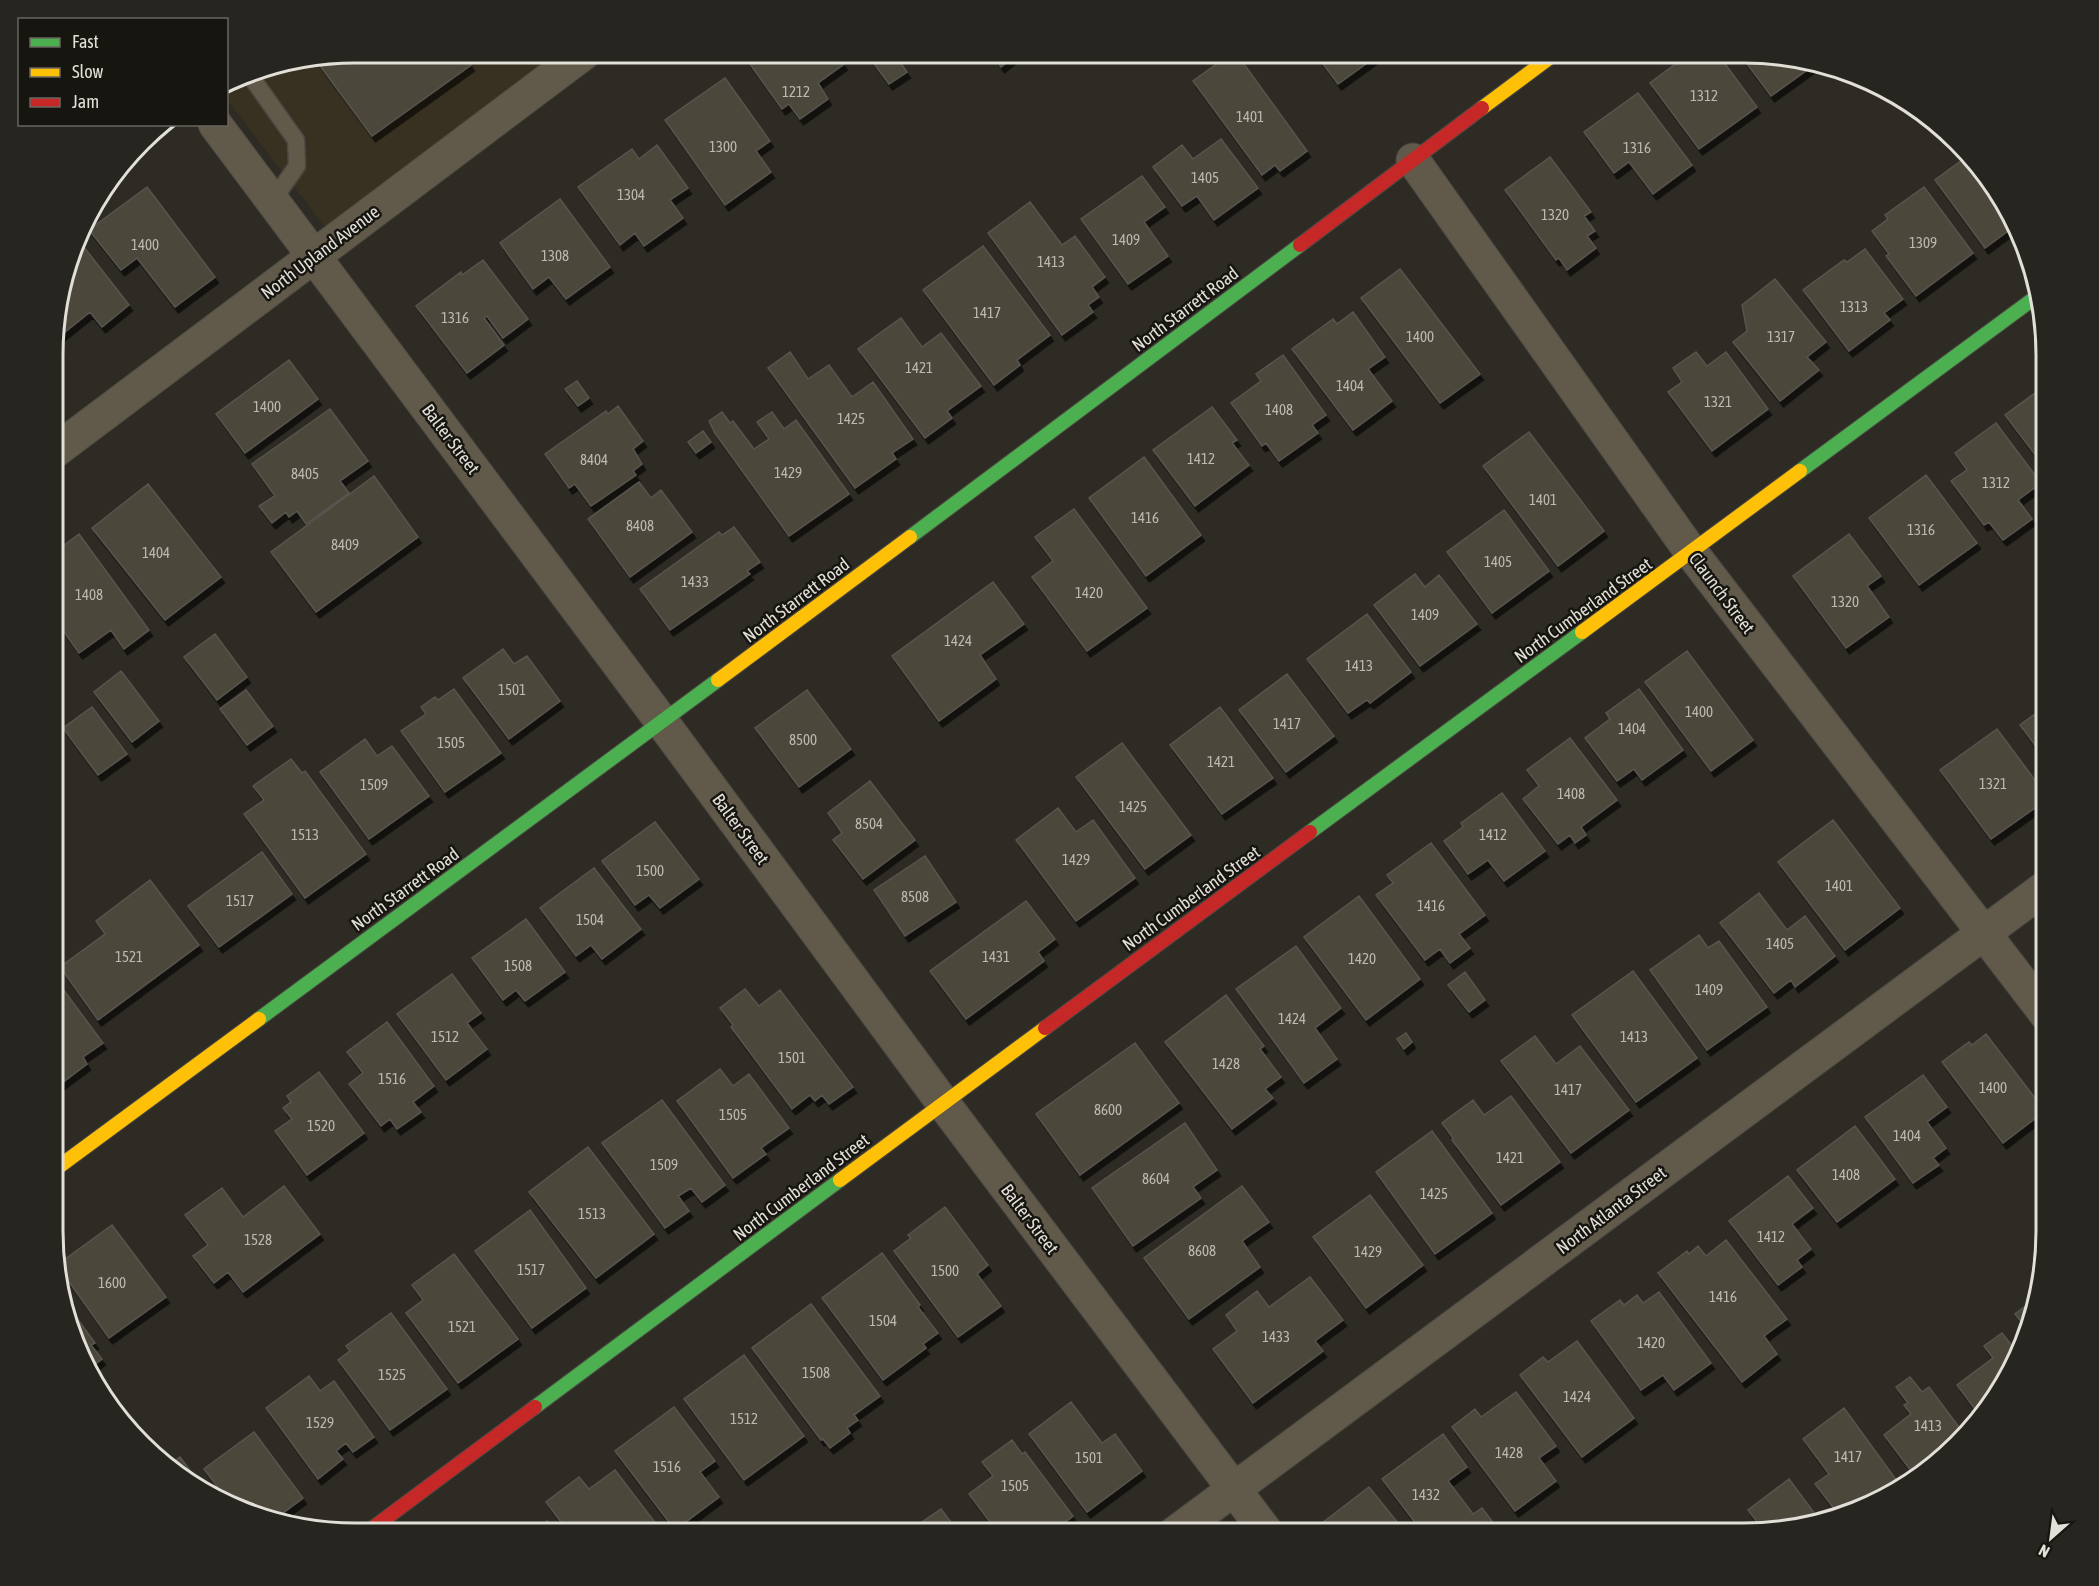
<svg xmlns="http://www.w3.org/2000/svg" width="2099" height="1586" font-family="'Asap Condensed',sans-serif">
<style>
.built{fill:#383121}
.building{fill:#4c473a;stroke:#57544f;stroke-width:1.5;filter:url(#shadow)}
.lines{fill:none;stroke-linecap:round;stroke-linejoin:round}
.lane-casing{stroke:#4a4742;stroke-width:19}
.street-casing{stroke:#4a4742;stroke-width:35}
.fast-casing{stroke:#4a4742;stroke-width:16}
.slow-casing{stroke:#4a4742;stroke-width:16}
.jam-casing{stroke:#4a4742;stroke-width:16}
.lane{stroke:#615a4b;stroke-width:16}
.street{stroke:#615a4b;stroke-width:33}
.fast{stroke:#4caf50;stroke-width:14}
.slow{stroke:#ffc107;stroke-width:14}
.jam{stroke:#c62828;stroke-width:14}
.labels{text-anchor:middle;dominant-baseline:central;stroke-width:5;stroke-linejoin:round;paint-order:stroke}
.number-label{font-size:15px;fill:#bcb9b0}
.street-label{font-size:18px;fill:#e2dfd8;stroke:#171510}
.rim{fill:none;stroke:#e2dfd8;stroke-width:3}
</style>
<defs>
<filter id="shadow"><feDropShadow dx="3.5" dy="6" stdDeviation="0" flood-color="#0009"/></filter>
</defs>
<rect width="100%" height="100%" fill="#2e2b24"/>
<path class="built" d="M355,53h211l-240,175 -99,-128v-13l30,-18z"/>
<path class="building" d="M355,52l107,1 9,12 -99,71 -57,-77z
M742,53h93l9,11 -26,19 10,16 -28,20 -11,-15 -7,5z
M866,53h41l-9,6 9,13 -18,12z
M996,53h20l1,1 -16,13 -8,-12z
M1232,53h4l71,98 -27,20 -5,-6 -13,10 -69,-94z
M1315,53h66l-43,31z
M1690,53h27l40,54 -58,42 -49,-66z
M1739,53h24l51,12 -43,31z
M725,78l45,63 -14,10 15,21 -46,33 -60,-85z
M1638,93l54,72 -39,29 -24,-32 -15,11 -30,-41z
M1221,139l37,49 -44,32 -17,-24 -15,10 -29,-39 29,-22 11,14z
M657,145l31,43 -18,12 13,18 -39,28 -9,-13 -15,12 -42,-58 54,-38 7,10z
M1550,157l41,55 -7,4 11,15 -8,5 9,12 -29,22 -8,-12 -3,2 -51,-70z
M1966,157l50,68 -31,23 -50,-68z
M1142,176l23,31 -21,15 24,34 -40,28 -47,-65z
M147,187l68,90 -40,30 -38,-49 -16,12 -32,-40z
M1924,187l49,66 -57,43 -30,-40 3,-2 -17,-23 16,-12 -3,-4z
M560,199l50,68 -44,32 -17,-22 -16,12 -33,-46z
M1030,202l32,43 13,-9 30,41 -13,10 7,10 -11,8 5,7 -31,23 -74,-102z
M80,242l49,63 -27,22 -12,-15 -35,28v-25z
M983,246l67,89 -33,25 3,5 -26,20 -71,-95z
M1865,249l38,50 -19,14 6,7 -41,31 -46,-61 41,-30 3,2z
M483,260l45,59 -25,19 -16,-22 -3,2 20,27 -37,28 -51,-67 45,-34 1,3z
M1400,269l80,105 -40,29 -79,-105z
M1775,279l51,63 -19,15 12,13 -39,31 -47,-59 14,-11 -5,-26z
M1353,312l32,45 -17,12 24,32 -39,29 -61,-81 41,-30 4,5z
M901,318l21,29 19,-14 40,53 -34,25 5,7 -27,20 -67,-89z
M790,352l18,27 21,-14 23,32 21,-15 40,57 -21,14 4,6 -41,29 -87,-120z
M1696,352l11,14 19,-14 42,57 -56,42 -44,-59 14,-10 -9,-14z
M1283,355l43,60 -14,10 6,8 -39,28 -13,-18 -4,3 -31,-43 30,-22 -5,-7z
M289,360l29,39 -73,54 -29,-39z
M577,381l12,17 -11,8 -13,-17z
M2046,385v84l-41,-54z
M618,406l25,35 -10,8 9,15 -9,7 3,4 -45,31 -16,-22 -6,4 -24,-34 61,-43 2,3z
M1212,407l25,33 -5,3 17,22 -54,41 -42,-56z
M330,409l38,52 -28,20 9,12 -43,31 -9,-13 -8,6 -3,-5 -14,11 -13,-17 16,-10 -23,-32z
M722,412l8,11 3,-2 21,28 15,-10 -12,-17 15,-10 12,17 12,-9 53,74 -60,42 -74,-103 -6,-12z
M1996,423l45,60 -23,17 14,19 -29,21 -14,-18 -5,3 -33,-44 16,-11 -12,-17z
M703,431l8,11 -15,11 -8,-11z
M1529,432l75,99 -46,35 -75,-100z
M1144,457l57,78 -55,41 -57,-78z
M1926,475l51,68 -58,42 -50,-67z
M374,476l44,61 -102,75 -45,-60z
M639,482l12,16 10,-8 31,42 -62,45 -42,-58z
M148,484l73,93 -56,43 -73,-92z
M1074,509l73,99 -60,43 -55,-74 21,-16 -18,-24z
M1504,510l45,61 -57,42 -45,-61z
M734,527l26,35 -13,9 3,3 -80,56 -30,-41 79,-57 3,3z
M79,534l70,96 -25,19 -13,-19 -32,23 -24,-34v-51l7,-5 -7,-11z
M1849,534l32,42 -14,10 22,31 -43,31 -53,-72z
M1415,574l10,13 14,-12 38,49 -57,42 -46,-61z
M993,582l31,42 -44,31 16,24 -57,42 -47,-65z
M1367,614l44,58 -41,31 -3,-3 -19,13 -41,-54z
M215,634l32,43 -30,23 -33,-43z
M503,649l11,15 13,-8 33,45 -51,38 -46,-61z
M1687,651l66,89 -42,31 -66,-89z
M121,671l38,50 -27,21 -38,-50z
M1287,674l47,62 -48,36 -47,-62z
M454,689l47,64 -56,39 -44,-61 25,-17 -5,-7 14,-10 3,3z
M1639,689l44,61 -41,30 -8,-11 -17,12 -32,-43 25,-19 -4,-6z
M246,690l27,36 -26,19 -27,-36z
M807,690l44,59 -52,38 -44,-59z
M2046,706v54l-26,-35z
M92,707l35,47 -29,21 -35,-47z
M1220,707l53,71 -51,36 -52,-69z
M1997,729l49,66v5l-55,39 -51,-69z
M1570,738l47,62 -36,27 5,8 -11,8 -5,-8 -12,9 -35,-45 16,-13 -12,-16z
M365,739l12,17 15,-10 37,50 -60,43 -49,-67z
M1122,743l69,92 -46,34 -69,-92z
M291,759l11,14 3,-2 61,83 -61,44 -61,-84 20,-14 -11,-14z
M870,781l45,59 -52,39 -30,-39 9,-7 -14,-20z
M1502,793l43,58 -41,30 -16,-21 -20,14 -24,-33 19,-14 -2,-4z
M1058,808l18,24 17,-12 42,58 -59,43 -60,-81z
M1833,820l67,88 -55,42 -67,-88z
M655,822l44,57 -39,29 -11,-13 -14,10 -33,-44z
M1431,843l54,72 -26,19 11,14 -20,15 -10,-14 -15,11 -49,-65 17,-12 -6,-8z
M262,852l30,42 -73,53 -31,-41z
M925,856l31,46 -51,34 -31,-46z
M594,868l47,61 -39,30 -11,-14 -15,11 -36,-48z
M150,880l49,65 -101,75 -38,-53 45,-33 -9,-13z
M1759,893l28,37 18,-14 30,40 -40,31 -4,-7 -17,13 -54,-70z
M1359,896l61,83 -54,41 -62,-83z
M1026,901l29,38 -17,13 6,9 -78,58 -36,-48z
M526,919l39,53 -40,29 -9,-11 -13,10 -31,-42z
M1699,935l9,13 11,-7 48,66 -60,43 -57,-80z
M1296,946l45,62 -26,20 22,31 -33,24 -68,-94z
M1633,971l64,87 -61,44 -64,-87z
M1465,972l20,28 -16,12 -21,-27z
M452,974l29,39 -14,10 20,26 -41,31 -49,-66z
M54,977l49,66 -20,14 4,7 -33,25z
M745,989l14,17 21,-16 73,97 -24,17 -7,-9 -7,6 -5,-6 -18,14 -61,-82 2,-2 -13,-17z
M1226,995l38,51 -4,3 21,28 -16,12 8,9 -41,31 -67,-87z
M387,1022l47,64 -21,16 8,10 -24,17 -7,-10 -9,7 -32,-42 14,-11 -16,-21z
M1406,1033l6,9 -8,7 -7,-10z
M1986,1034l59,77 -42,32 -61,-81 27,-20 3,3z
M1535,1036l21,28 24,-18 49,64 -58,43 -70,-92z
M1135,1043l44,60 -99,72 -44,-61z
M720,1069l13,17 16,-12 40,54 -28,20 5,6 -33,24 -56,-77z
M319,1072l45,61 -57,42 -32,-44 17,-12 -9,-11 8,-6 -4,-6z
M1923,1075l24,32 -20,15 19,26 -13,10 6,7 -26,18 -48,-66z
M1511,1096l49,66 -59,43 -49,-65 1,-2 -11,-15 31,-23 11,15z
M662,1100l63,85 -23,17 -11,-14 -13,8 11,15 -24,17 -63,-85z
M1185,1123l32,47 -24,17 8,11 -68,48 -41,-58z
M1855,1126l40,53 -58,43 -40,-52z
M1432,1131l60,82 -57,41 -59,-82z
M588,1147l66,87 -58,44 -67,-86z
M1788,1176l25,32 -21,16 19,25 -14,11 5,7 -24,18 -49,-64z
M284,1186l36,48 -77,58 -15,-20 -14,11 -21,-27 15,-11 -23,-30 37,-27 21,29z
M1242,1186l27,36 -27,19 18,26 -71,52 -45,-61z
M1370,1195l53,70 -57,43 -53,-71z
M945,1207l43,58 -11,9 24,32 -43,31 -64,-86 17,-13 -3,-3z
M530,1210l56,78 -54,40 -57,-77z
M112,1225l54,72 -57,41 -52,-73z
M1726,1240l61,79 -23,17 13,18 -35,28 -84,-109 29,-22 2,3 9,-8 8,10z
M882,1253l38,52 -2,2 20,26 -15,11 3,4 -43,32 -61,-82z
M454,1254l64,85 -60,44 -52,-70 17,-13 -11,-15z
M1310,1277l33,43 -28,21 8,10 -70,52 -40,-54 24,-18 -11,-16 31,-24 12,16z
M1659,1292l52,71 -37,27 -11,-15 -22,15 -50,-69 29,-21 4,5 13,-10 6,8z
M2034,1300l-7,30 -12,-16z
M811,1304l69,92 -26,19 4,5 -11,8 3,5 -20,15 -7,-9 -2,1 -69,-92z
M68,1306l27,37 -4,2 11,14 -15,11 -3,-5z
M391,1313l56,76 -57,41 -52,-70 12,-9 -4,-5z
M2002,1333l17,22 -39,61 -23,-31 36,-27 -9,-12z
M1577,1341l57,77 -52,39 -62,-82 23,-18 5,5z
M744,1355l60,81 -60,44 -60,-81z
M309,1376l11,15 14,-10 40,56 -21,15 -7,-9 -10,8 7,8 -25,20 -52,-71z
M1910,1377l12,15 7,-5 36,48 -51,40 -30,-40 27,-21 -7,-9 4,-2 -12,-16z
M1516,1392l40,54 -17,12 17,23 -41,30 -63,-84 23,-18 6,8z
M1071,1402l31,41 13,-9 27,37 -55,41 -58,-78z
M674,1407l41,54 -15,11 19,25 -44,33 -60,-79z
M1844,1408l56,77 -23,17 -38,13 -24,-31 14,-10 -26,-35z
M254,1432l49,66 -28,21 -35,-8 -9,-6 -27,-36z
M1443,1434l24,33 -19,14 25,33 9,-6 10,13 -9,6 4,6h-64l-41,-54z
M1012,1440l10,14 3,-2 48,64 -22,17h-53l-29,-39 24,-18 -11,-14z
M180,1457l23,31 -35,-22z
M615,1470l48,63h-94l-23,-31 33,-25 10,12z
M1789,1479l32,43 -18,6 -59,5 14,-10 -10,-13z
M1369,1487l37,46h-78l-7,-9z
M941,1509l18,24h-53z
M547,1521l9,12h-25z
M1715,1526l5,7h-15z"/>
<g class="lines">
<g class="lane-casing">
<path id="lane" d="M249,74l47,66 1,26 -24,34"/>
</g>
<g class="street-casing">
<path id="street" d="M215,124l447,598 281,381 324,430
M1413,160l278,392 355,462
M55,451l529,-398
M1175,1533l871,-646"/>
</g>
<g class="fast-casing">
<path id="fast" d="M1800,471l240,-177
M910,537l390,-292
M1310,832l272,-200
M259,1019l459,-339
M535,1407l305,-227"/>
</g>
<g class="slow-casing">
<path id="slow" d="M1482,108l74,-55
M1582,632l218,-161
M718,680l192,-143
M53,1171l206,-152
M840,1180l205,-152"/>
</g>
<g class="jam-casing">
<path id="jam" d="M1300,245l182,-137
M1045,1028l265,-196
M366,1533l169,-126"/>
</g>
<use href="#lane" class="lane"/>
<use href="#street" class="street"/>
<use href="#fast" class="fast"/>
<use href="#slow" class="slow"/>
<use href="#jam" class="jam"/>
</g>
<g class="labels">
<g class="number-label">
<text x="796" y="91">1212</text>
<text x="1704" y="95">1312</text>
<text x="1250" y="116">1401</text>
<text x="723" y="146">1300</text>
<text x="1637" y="147">1316</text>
<text x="1205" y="177">1405</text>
<text x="631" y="194">1304</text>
<text x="1555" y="214">1320</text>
<text x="1126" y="239">1409</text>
<text x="1923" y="242">1309</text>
<text x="145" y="244">1400</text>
<text x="555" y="255">1308</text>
<text x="1051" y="261">1413</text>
<text x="1854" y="306">1313</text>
<text x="987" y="312">1417</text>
<text x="455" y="317">1316</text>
<text x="1420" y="336">1400</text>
<text x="1781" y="336">1317</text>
<text x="919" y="367">1421</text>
<text x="1350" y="385">1404</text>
<text x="1718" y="401">1321</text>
<text x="267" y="406">1400</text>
<text x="1279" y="409">1408</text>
<text x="851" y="418">1425</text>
<text x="1201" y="458">1412</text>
<text x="594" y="459">8404</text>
<text x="788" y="472">1429</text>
<text x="305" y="473">8405</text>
<text x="1996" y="482">1312</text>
<text x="1543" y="499">1401</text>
<text x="1145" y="517">1416</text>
<text x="640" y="525">8408</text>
<text x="1921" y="529">1316</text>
<text x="345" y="544">8409</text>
<text x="156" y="552">1404</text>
<text x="1498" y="561">1405</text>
<text x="695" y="581">1433</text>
<text x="1089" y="592">1420</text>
<text x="89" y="594">1408</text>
<text x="1845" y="601">1320</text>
<text x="1425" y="614">1409</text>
<text x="958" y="640">1424</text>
<text x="1359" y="665">1413</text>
<text x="512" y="689">1501</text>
<text x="1699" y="711">1400</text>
<text x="1287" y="723">1417</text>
<text x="1632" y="728">1404</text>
<text x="803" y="739">8500</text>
<text x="451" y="742">1505</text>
<text x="1221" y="761">1421</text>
<text x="1993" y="783">1321</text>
<text x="374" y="784">1509</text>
<text x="1571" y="793">1408</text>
<text x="1133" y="806">1425</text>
<text x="869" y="823">8504</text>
<text x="305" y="834">1513</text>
<text x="1493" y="834">1412</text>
<text x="1076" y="859">1429</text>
<text x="650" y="870">1500</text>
<text x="1839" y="885">1401</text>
<text x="915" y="896">8508</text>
<text x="240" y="900">1517</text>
<text x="1431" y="905">1416</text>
<text x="590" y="919">1504</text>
<text x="1780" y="943">1405</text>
<text x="129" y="956">1521</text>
<text x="996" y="956">1431</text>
<text x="1362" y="958">1420</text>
<text x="518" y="965">1508</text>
<text x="1709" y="989">1409</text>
<text x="1292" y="1018">1424</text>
<text x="445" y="1036">1512</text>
<text x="1634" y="1036">1413</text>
<text x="792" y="1057">1501</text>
<text x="1226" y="1063">1428</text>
<text x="392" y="1078">1516</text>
<text x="1993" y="1087">1400</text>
<text x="1568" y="1089">1417</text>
<text x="1108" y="1109">8600</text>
<text x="733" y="1114">1505</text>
<text x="321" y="1125">1520</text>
<text x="1907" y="1135">1404</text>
<text x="1510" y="1157">1421</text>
<text x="664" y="1164">1509</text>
<text x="1846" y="1174">1408</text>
<text x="1156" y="1178">8604</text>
<text x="1434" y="1193">1425</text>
<text x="592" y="1213">1513</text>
<text x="1771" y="1236">1412</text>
<text x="258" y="1239">1528</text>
<text x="1202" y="1250">8608</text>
<text x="1368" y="1251">1429</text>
<text x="531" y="1269">1517</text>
<text x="945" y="1270">1500</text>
<text x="112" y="1282">1600</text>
<text x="1723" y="1296">1416</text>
<text x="883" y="1320">1504</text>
<text x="462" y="1326">1521</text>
<text x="1276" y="1336">1433</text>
<text x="1651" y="1342">1420</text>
<text x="816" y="1372">1508</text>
<text x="392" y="1374">1525</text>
<text x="1577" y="1396">1424</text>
<text x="744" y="1418">1512</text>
<text x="320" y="1422">1529</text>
<text x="1928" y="1425">1413</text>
<text x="1509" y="1452">1428</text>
<text x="1848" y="1456">1417</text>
<text x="1089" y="1457">1501</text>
<text x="667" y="1466">1516</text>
<text x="1015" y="1485">1505</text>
<text x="1426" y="1494">1432</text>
</g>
<g class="street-label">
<text transform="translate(320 252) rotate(-37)">North Upland Avenue</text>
<text transform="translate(1185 309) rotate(-37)">North Starrett Road</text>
<text transform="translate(451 439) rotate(53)">Balter Street</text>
<text transform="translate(1722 593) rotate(53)">Claunch Street</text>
<text transform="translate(796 600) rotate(-37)">North Starrett Road</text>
<text transform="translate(1583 610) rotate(-36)">North Cumberland Street</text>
<text transform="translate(741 829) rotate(54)">Balter Street</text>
<text transform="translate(405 889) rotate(-36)">North Starrett Road</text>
<text transform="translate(1191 898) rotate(-36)">North Cumberland Street</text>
<text transform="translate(801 1187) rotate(-37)">North Cumberland Street</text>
<text transform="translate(1611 1210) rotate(-37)">North Atlanta Street</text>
<text transform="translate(1030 1219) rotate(53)">Balter Street</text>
</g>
</g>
<path d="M0 0H2099V1586H0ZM355 63H1744A292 292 0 0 1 2036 355V1231A292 292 0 0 1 1744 1523H355A292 292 0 0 1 63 1231V355A292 292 0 0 1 355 63Z" fill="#272520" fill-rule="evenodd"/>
<path class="rim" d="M355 63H1744A292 292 0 0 1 2036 355V1231A292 292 0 0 1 1744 1523H355A292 292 0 0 1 63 1231V355A292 292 0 0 1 355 63Z"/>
<rect x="18" y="18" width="210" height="108" fill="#171510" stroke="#686660" stroke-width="1.5"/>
<rect x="30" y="38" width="30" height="9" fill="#4caf50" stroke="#686660" stroke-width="1.5"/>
<text x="72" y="48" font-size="18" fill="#e2dfd8">Fast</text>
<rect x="30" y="68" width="30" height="9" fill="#ffc107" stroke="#686660" stroke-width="1.5"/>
<text x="72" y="78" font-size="18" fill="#e2dfd8">Slow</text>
<rect x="30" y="98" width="30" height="9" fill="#c62828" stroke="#686660" stroke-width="1.5"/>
<text x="72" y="108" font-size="18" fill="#e2dfd8">Jam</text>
<g transform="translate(2051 1538) rotate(208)" stroke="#171510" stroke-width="4.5" paint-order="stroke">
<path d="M0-4.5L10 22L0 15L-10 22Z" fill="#e2dfd8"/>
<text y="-9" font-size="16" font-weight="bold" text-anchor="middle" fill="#e2dfd8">N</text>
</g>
</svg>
